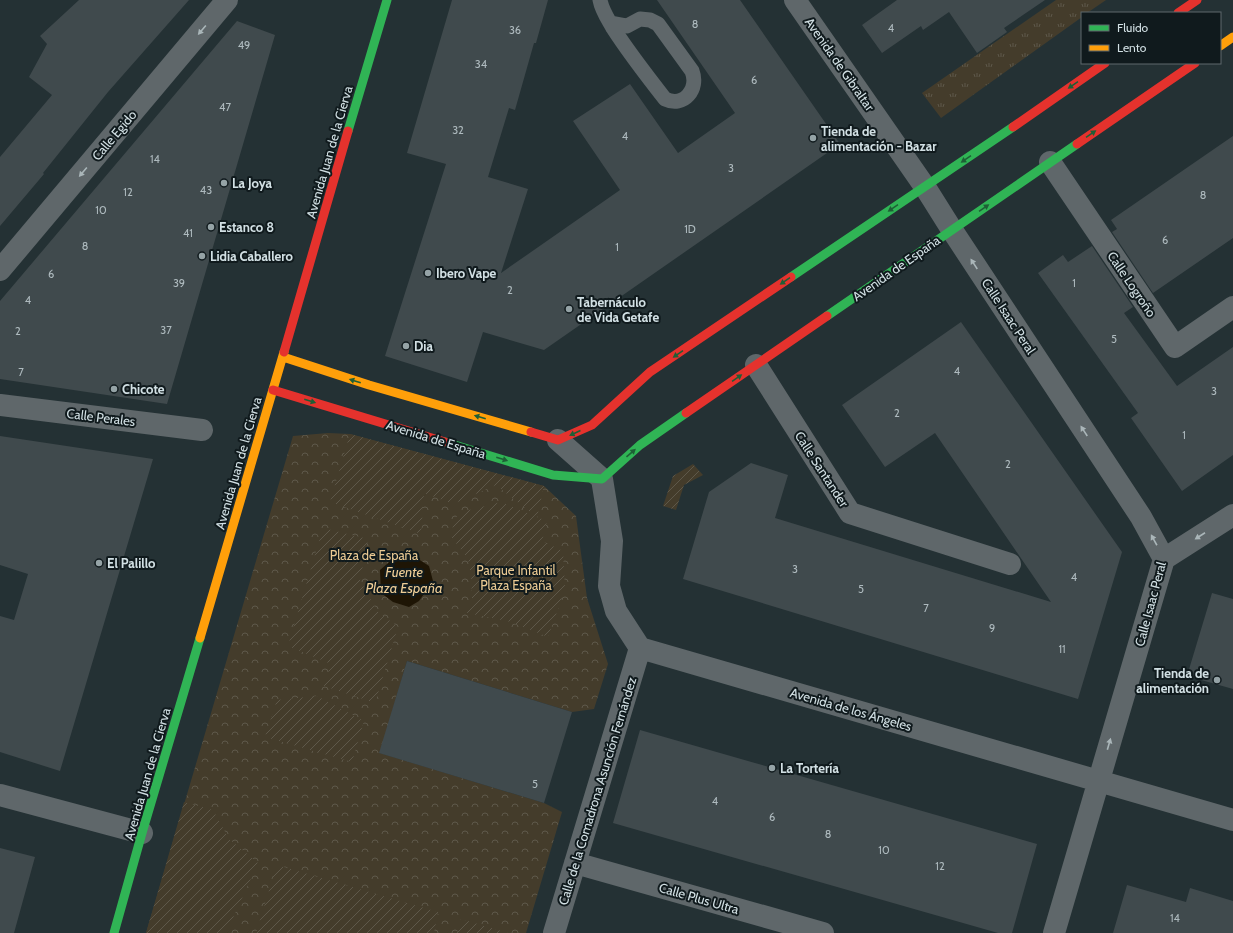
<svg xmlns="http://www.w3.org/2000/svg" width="1233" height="933" font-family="Cabin,sans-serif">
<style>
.grass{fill:url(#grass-tufts)}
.park{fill:url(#park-crowns)}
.garden{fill:url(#garden-furrows)}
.water{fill:#1e1505}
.building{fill:#404a4d}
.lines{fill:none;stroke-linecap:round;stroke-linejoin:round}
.lane{stroke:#5f676a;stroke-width:15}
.street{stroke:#5f676a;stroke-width:22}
.fast{stroke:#30b455;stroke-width:9}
.slow{stroke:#ff9f0a;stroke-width:9}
.jam{stroke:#e5322d;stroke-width:9}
.oneway{fill:#aab6b9}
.oneway2{fill:#1e5f36}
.poi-dot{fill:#95a3a6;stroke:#101a1d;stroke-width:1.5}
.labels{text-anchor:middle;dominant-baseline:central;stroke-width:4;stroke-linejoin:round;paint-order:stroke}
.number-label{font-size:11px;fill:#aebabe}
.street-label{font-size:13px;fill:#d2e0e4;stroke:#101a1d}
.poi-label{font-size:13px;font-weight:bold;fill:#d2e0e4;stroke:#101a1d;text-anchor:start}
.park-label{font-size:13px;fill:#ebca93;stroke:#101a1d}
.water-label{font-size:14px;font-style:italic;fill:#eecd96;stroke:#101a1d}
</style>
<defs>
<pattern id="grass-tufts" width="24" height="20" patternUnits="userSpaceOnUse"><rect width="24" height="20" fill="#443c2b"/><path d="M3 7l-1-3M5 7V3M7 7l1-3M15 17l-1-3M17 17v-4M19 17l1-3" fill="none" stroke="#5e584a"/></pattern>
<pattern id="park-crowns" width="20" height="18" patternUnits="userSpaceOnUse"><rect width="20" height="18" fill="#443c2b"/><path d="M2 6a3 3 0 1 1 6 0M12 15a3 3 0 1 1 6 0" fill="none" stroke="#5e584a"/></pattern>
<pattern id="garden-furrows" width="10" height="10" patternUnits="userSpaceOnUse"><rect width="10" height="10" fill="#443c2b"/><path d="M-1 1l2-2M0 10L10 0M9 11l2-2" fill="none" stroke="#5e584a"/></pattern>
</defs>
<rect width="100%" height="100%" fill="#243134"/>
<path class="grass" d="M1056,0h50l-19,13h-5v4l-141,101 -19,-25z"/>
<path class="park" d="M328,433l22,1 194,52 32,30 11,82 21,66 -14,45 -22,3 -165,-51 -27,92 164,50 18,9 -36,121h-380l147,-497z"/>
<path class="garden" d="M350,434l194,52 -7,31 10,4 -5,20 21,10 2,38 -17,48 -37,-15 -44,-9 5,-14 -1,-25 -3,-15 -18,-24 8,-22 43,-11 34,14 -39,-31 -43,19 -29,-11 -3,41 -91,-32z
M693,464l10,11 -19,10 -8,25 -13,-4 10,-30z
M323,528l45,11 -8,41 17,31 21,16 -23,76 -51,-17 7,-22 -43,-18z
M317,696l47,25 -12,41 -87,-25 12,-37z
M184,802l29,8 16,29 29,24 -32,70h-80z
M277,865l161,47 -4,21h-178z
M461,919l47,14h-51z"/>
<path class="water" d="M412,555l17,11 4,15 -14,20 -10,6 -16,-5 -12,-9 -1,-23 14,-12z"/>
<path class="building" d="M79,0h110l-81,92 -65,81 1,1 -44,52v-69l52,-62 -23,-18 18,-33 -7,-8z
M452,0h96l-12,43h-2l-19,67 -6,-2 -21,69 40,12 -27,84 119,-83 -47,-69 57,-37 48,69 57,-40 -78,-113h83l100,144 -296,206 -61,-18 -16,50 -82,-26 61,-192 -39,-11z
M897,0h148l-41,28 3,4 -30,21 -28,-41 -26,18 -2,-4 -39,27 -20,-28z
M237,21l38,14 -108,369 -167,-25v-78z
M1233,136v102l-80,55 -41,-61 5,-3 -6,-9z
M1092,246l41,61 -9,6 53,73 56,-39v108l-51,36 -51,-73 7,-5 -100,-140 25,-18 5,7z
M961,322l161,230 -44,147 -395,-120 26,-87 42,-29 37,12 -13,43 276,84 -116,-169 -50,34 -43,-62z
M0,436l153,23 -93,312 -60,-19v-136l14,4 14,-46 -28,-9z
M1212,593l21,6v90l-46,-13z
M407,661l165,51 -28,91 -165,-50z
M640,730l397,114 -25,89h-14l-385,-110z
M0,848l35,9 -21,76h-14z
M1127,885l59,17 4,-14 43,13v32h-120z"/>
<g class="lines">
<path class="lane" d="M600,0c2,11 8,19 13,28 16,25 34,48 52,71 19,9 34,-10 27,-28l-34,-47 -8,-4 -10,-1 -13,7 -16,-3"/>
<path class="street" d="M795,0l130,187 27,43 189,287 23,42 -110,374
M1050,162l125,185 58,-40
M0,270l227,-270
M756,365l94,148 160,51
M0,405l202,25
M558,440l44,39 10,62 -3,45 7,25 24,37 593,172
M1164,559l69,-44
M0,795l142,38
M575,863l248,70
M554,933l86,-285"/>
<path class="fast" d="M348,131l39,-131
M791,277l222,-150
M827,316l250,-172
M445,442l108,33 49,4 38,-34 46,-32
M114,933l28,-100 58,-195"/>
<path class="slow" d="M1220,46l13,-9
M283,357l86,28 162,47
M200,638l84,-286"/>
<path class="jam" d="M1178,13l19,-13
M1013,127l92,-64
M1077,144l118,-81
M284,352l64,-221
M273,390l172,52
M686,413l141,-97
M531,432l27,8 34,-15 58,-53 141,-95"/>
</g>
<defs><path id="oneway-solid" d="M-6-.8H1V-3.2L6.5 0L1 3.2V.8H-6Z"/></defs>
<g class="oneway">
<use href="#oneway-solid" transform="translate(202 30) rotate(130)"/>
<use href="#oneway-solid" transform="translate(83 172) rotate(130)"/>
<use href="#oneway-solid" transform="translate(974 264) rotate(-123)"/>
<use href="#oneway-solid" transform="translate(1084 431) rotate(-123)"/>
<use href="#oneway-solid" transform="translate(1200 536) rotate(147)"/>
<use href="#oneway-solid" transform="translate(1154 540) rotate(-119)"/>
<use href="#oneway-solid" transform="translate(1109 744) rotate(-74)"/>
</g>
<g class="oneway2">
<use href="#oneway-solid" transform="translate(1073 85) rotate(146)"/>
<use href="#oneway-solid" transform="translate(1091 134) rotate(-34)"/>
<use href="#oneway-solid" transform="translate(966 159) rotate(146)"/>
<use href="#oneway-solid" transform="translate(893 208) rotate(146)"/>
<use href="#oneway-solid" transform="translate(984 208) rotate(-34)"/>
<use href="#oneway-solid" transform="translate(785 281) rotate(146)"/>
<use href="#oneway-solid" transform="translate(678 354) rotate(146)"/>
<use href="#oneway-solid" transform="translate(737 378) rotate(-35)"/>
<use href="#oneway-solid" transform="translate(355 381) rotate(-163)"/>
<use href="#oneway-solid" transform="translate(310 401) rotate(17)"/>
<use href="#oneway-solid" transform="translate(480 417) rotate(-164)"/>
<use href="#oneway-solid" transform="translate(575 433) rotate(156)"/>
<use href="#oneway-solid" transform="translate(631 453) rotate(-41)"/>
<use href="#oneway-solid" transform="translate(502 459) rotate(17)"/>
</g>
<g class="poi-dot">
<circle cx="813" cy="138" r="4"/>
<circle cx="224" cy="183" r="4"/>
<circle cx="211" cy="227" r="4"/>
<circle cx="202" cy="256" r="4"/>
<circle cx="428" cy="273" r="4"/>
<circle cx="569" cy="309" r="4"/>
<circle cx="406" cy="346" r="4"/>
<circle cx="114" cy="389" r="4"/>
<circle cx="99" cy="563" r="4"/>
<circle cx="1217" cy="680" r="4"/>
<circle cx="772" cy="768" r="4"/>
</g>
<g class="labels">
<g class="number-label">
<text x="695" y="24">8</text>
<text x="891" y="28">4</text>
<text x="515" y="30">36</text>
<text x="244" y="45">49</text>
<text x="481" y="64">34</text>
<text x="754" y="80">6</text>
<text x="225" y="107">47</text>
<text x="458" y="130">32</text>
<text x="625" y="136">4</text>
<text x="155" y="159">14</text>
<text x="731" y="168">3</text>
<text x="206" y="190">43</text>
<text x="128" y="192">12</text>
<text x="1203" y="195">8</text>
<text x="101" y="210">10</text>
<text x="690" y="229">1D</text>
<text x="188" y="233">41</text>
<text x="1165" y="240">6</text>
<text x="85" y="246">8</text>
<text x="617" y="247">1</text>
<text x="51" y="274">6</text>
<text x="179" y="283">39</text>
<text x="1074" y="283">1</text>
<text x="510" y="290">2</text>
<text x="28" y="300">4</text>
<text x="166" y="330">37</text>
<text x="18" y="331">2</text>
<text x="1114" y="339">5</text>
<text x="957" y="371">4</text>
<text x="21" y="372">7</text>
<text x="1214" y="391">3</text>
<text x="897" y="413">2</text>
<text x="1184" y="435">1</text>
<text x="1008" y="464">2</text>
<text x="795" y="569">3</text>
<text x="1074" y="577">4</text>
<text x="861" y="589">5</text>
<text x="926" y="608">7</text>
<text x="992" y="628">9</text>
<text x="1062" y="649">11</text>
<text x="535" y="784">5</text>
<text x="715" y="801">4</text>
<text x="772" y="817">6</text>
<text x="828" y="834">8</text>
<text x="884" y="850">10</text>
<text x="940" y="866">12</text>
<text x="1175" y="918">14</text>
</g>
<g class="street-label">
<text transform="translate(840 64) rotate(55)">Avenida de Gibraltar</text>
<text transform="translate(114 135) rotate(-50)">Calle Egido</text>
<text transform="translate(329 152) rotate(-74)">Avenida Juan de la Cierva</text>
<text transform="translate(896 268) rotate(-35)">Avenida de España</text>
<text transform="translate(1132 284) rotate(56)">Calle Logroño</text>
<text transform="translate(1009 316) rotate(57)">Calle Isaac Peral</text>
<text transform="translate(101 417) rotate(7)">Calle Perales</text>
<text transform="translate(436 439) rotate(17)">Avenida de España</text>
<text transform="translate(238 463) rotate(-74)">Avenida Juan de la Cierva</text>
<text transform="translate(822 469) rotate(57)">Calle Santander</text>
<text transform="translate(1150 604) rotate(-75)">Calle Isaac Peral</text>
<text transform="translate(851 709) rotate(16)">Avenida de los Ángeles</text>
<text transform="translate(147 774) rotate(-74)">Avenida Juan de la Cierva</text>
<text transform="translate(597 791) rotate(-73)">Calle de la Comadrona Asunción Fernández</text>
<text transform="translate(699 898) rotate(16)">Calle Plus Ultra</text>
</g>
<g class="poi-label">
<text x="821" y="131">Tienda de<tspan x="821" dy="15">alimentación - Bazar</tspan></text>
<text x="232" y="183">La Joya</text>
<text x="219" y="227">Estanco 8</text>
<text x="210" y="256">Lidia Caballero</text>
<text x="436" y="273">Ibero Vape</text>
<text x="577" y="302">Tabernáculo<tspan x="577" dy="15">de Vida Getafe</tspan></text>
<text x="414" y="346">Dia</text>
<text x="122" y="389">Chicote</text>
<text x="107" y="563">El Palillo</text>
<text x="1209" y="673" text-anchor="end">Tienda de<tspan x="1209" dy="15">alimentación</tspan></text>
<text x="780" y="768">La Tortería</text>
</g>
<g class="park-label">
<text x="374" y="555">Plaza de España</text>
<text x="516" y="570">Parque Infantil<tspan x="516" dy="15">Plaza España</tspan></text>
</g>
<g class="water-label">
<text x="404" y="572">Fuente<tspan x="404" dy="16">Plaza España</tspan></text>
</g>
</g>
<rect x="1081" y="12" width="140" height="52" fill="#101a1d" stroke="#5e696d"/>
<rect x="1089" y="25" width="20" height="6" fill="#30b455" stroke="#5e696d"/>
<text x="1117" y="32" font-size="12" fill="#d2e0e4">Fluido</text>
<rect x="1089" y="45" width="20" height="6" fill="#ff9f0a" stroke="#5e696d"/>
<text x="1117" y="52" font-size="12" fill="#d2e0e4">Lento</text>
</svg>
